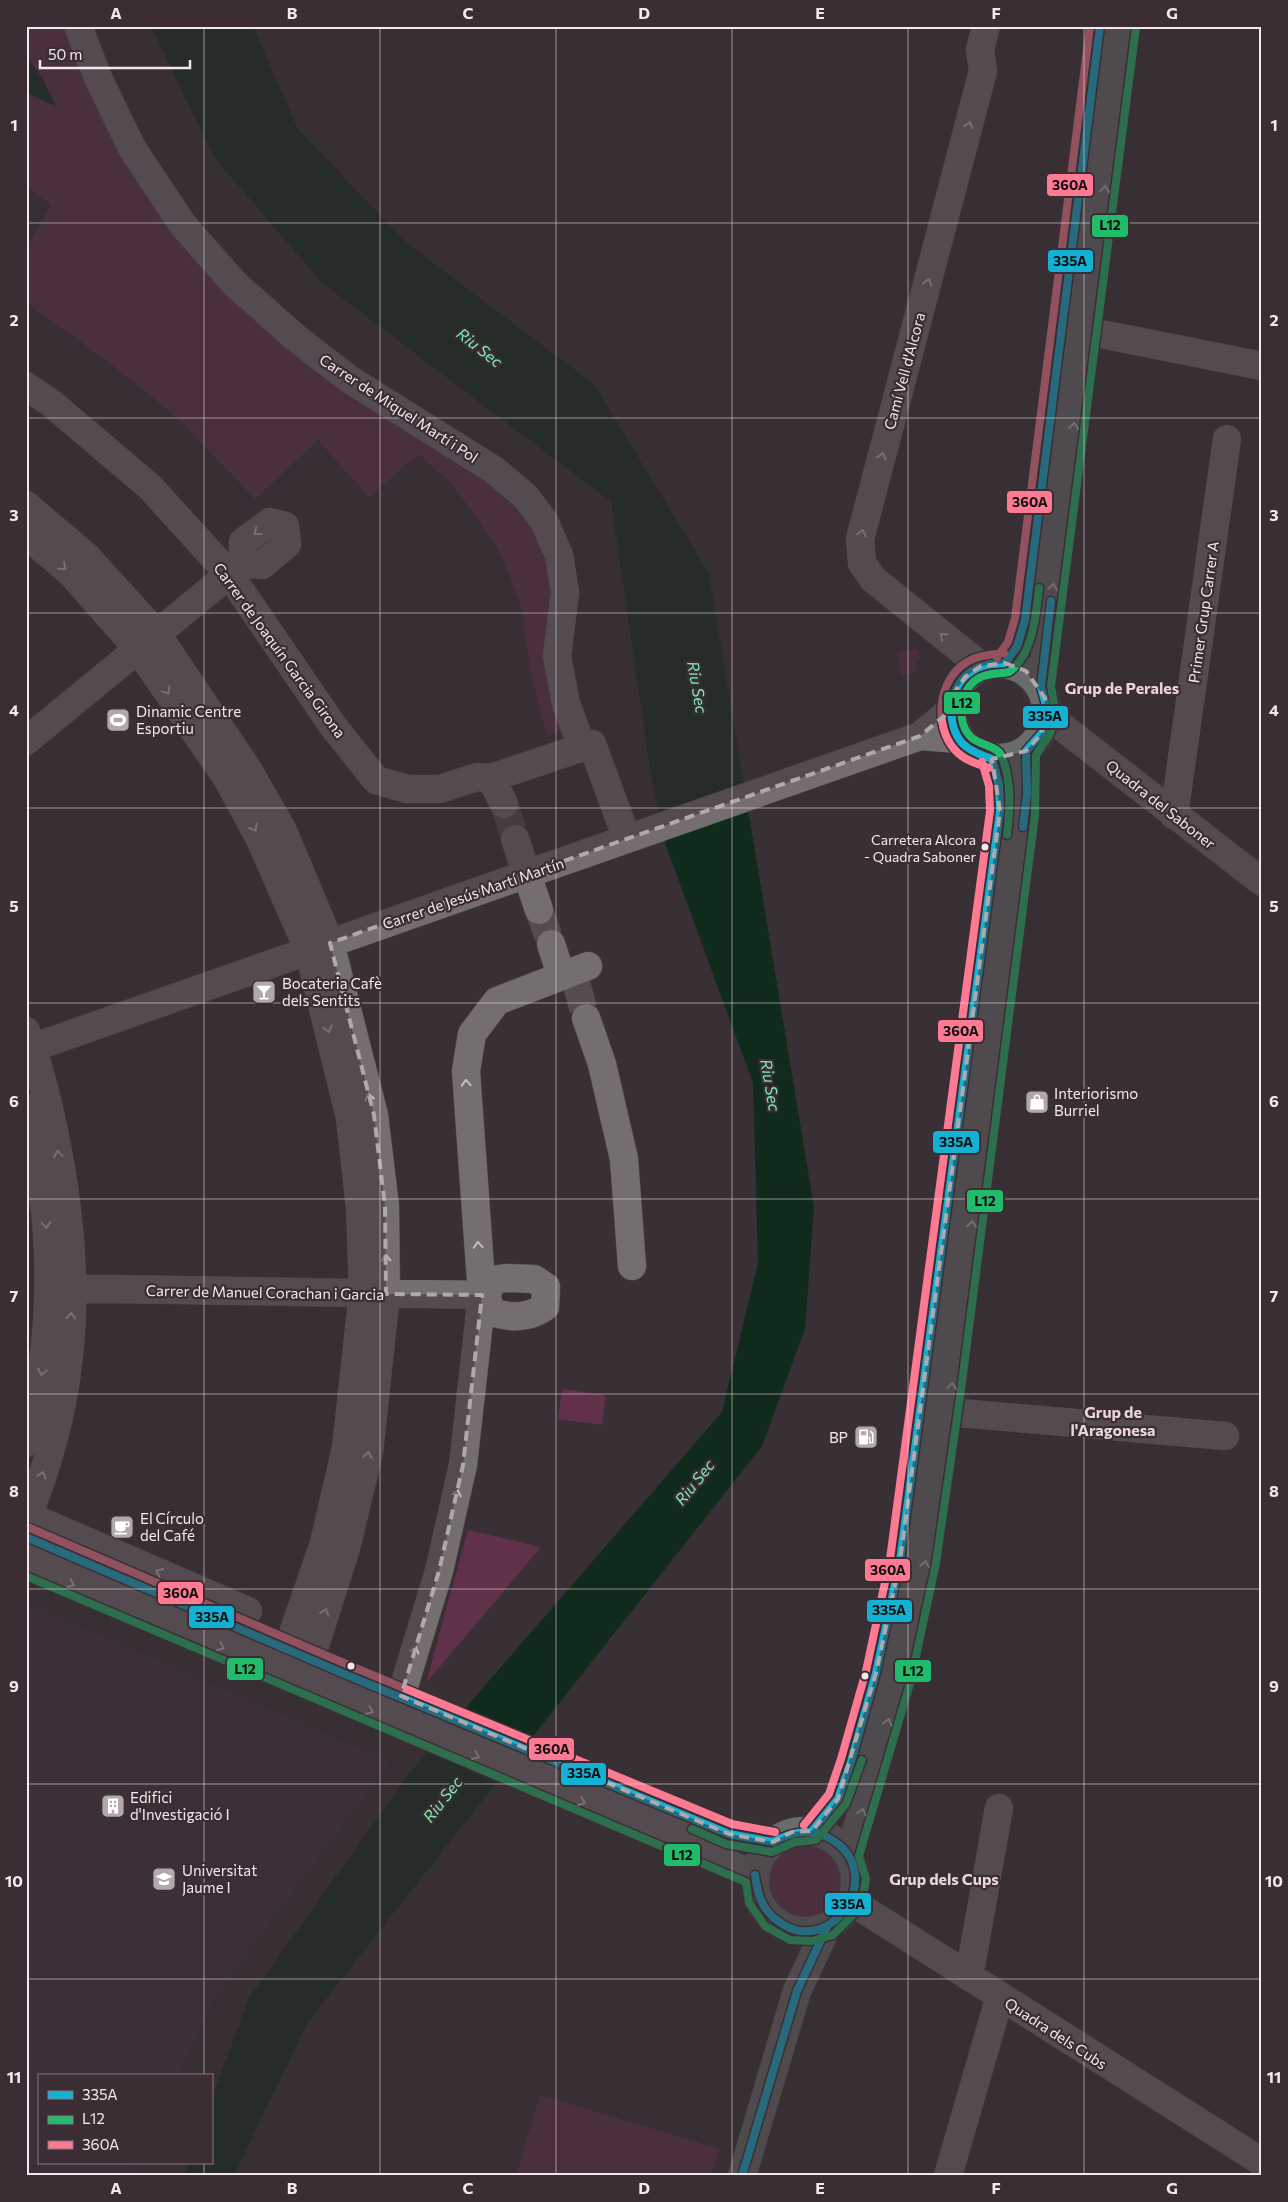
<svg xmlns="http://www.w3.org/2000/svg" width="1288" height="2202" font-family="Commissioner,sans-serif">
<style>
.built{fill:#43303a}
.green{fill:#61314a}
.water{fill:#102a1c}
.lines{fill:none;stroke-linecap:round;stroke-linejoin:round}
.minor-tunnel{stroke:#544c50;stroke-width:28;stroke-dasharray:28 14;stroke-linecap:butt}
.minor-casing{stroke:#564f53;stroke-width:29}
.major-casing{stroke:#564f53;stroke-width:29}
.minor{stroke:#746e71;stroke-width:28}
.major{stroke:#696c6b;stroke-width:28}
.bus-1-casing{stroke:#3c2d34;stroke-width:11}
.bus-2-casing{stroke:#3c2d34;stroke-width:11}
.bus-3-casing{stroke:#3c2d34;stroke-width:11}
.bus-1{stroke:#13b2d5;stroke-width:8}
.bus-2{stroke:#20bc6c;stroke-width:8}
.bus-3{stroke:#fe7a93;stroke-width:8}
.oneway{stroke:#c6bdc2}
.oneway2{stroke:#bbb6b9}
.marked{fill:none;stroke:#b1a8ac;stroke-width:4;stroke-dasharray:10 6;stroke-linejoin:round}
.grid{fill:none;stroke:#f2e8ed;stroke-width:1;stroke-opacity:0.55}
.bus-dot{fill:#f2e8ed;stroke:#3c2d34;stroke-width:2}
.labels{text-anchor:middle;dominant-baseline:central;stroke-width:4.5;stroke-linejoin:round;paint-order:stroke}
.bus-label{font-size:14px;fill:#f2e8ed;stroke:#3c2d34;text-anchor:end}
.street-label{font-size:15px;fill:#f2e8ed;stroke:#3c2d34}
.poi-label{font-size:15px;fill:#f2e8ed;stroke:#3c2d34;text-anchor:start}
.water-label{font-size:16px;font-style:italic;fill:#76f0ae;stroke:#3c2d34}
.neighbourhood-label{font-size:16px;font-weight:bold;fill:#e9d5de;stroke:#3c2d34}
.line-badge{stroke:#3c2d34;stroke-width:2}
.pale-badge-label{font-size:14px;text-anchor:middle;font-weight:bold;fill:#111}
.neatline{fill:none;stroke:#f2e8ed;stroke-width:2}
.grid-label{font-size:16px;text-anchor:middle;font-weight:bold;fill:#f2e8ed}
</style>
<rect width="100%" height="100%" fill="#383034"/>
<path class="built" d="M26,1603l364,159 -175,234 -38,80h-138v87h97l-6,13h-104z"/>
<path class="green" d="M26,26h62l54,120 48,72 51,60 61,54 249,186 17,135 14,70 -35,12 -17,-65 -8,-61 -23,-60 -46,-64 -34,-31 -50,43 -51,-57 -63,59 -77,-81 -68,-55 -84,-61v-52l26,-46 -26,-17z
M918,649l2,10 -5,2 2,11 -15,4 -5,-23z
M562,1389l44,6 -4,30 -44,-6z
M468,1530l73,17 -115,136z
M767 1880a38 38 0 1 1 76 0a38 38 0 1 1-76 0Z
M540,2095l180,54 -9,27h-195z"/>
<path class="water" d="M151,26h102l45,103 109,114 187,141 115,190 105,633 -9,122 -43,117 -455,577 -73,153h-51l5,-13h23v-63l38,-102 162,-227 311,-359 36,-149 -5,-180 -88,-240 -15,-74 -39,-267 -290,-220 -107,-125z
M26,57l16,20 14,30 -30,-15z"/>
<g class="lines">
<path class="minor-tunnel" d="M504,804l11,35
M539,910l12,34
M576,982l10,36"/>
<g class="minor-casing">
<path id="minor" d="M78,26l21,54 33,68 51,77 52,59 61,54 53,41 145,91 32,27 18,24 15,34 6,38 -8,63 9,48 16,43
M1086,331l176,35
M26,386l25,17 99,84 79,87 104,152 43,54 31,9h33l37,-12 14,1 13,26
M26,505l60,51 70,77 91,135 36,63 47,112 44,172 11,91 1,88 -17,158 -23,96 -35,110
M26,535l44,37 68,77 89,129 33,61 49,112 41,167 10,89 3,86 -17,155 -22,95 -36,105
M981,666l-108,-87 -11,-16 -2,-24 123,-468 -3,-21 6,-24
M1047,709l14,17 201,156
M920,736l39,3
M26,741l217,-178 19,2 25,-21 -2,-18 -15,-4 -27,20v21
M491,778l101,-34 35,95
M1174,815l53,-376
M515,839l24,71
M551,944l10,31
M586,1018l16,46 22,95 8,107
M26,1050l894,-314 30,-25
M26,1108c29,108 31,227 0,335
M505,1278l29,1 12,8 -1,20c-16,11 -36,12 -54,4l-5,-16 7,-15z
M49,1288l437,7
M948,1412l277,24
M26,1515l222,96
M26,1521c20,-50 36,-104 42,-157 11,-88 -1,-182 -22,-268 -6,-22 -11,-44 -20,-65
M26,1537l323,139 380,158 44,8
M26,1565l729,310
M401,1696l38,-125 24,-106 19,-170 -16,-224 6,-37 25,-33 91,-35
M852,1902l410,260
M969,1977l30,-169
M948,2176l52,-180"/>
</g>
<g class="major-casing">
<path id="major" d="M1005,663l12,-16 8,-27 75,-594
M952 711a47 47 0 1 1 94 0a47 47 0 1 1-94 0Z
M1041,687l85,-661
M812,1831l26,-32 13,-37 25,-89 24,-112 100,-750 -1,-27 -7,-25
M755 1881a50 50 0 1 1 100 0a50 50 0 1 1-100 0Z
M849,1856l52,-179 25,-115 25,-173 74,-575 1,-63
M742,2176l55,-185 30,-64"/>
</g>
<use href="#minor" class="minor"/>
<use href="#major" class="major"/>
<g class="bus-1-casing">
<path id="bus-1" d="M1023,827l4,-33 -1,-43 16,-18 5,-24 -6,-22 10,-86
M26,1537l323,139 380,158 44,8
M812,1831l26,-32 13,-37 25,-89 24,-112 100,-750 -1,-27 -7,-25c-11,-4 -22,-8 -30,-16 -17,-20 -13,-58 10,-72 10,-7 22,-7 33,-8l12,-16 8,-27 75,-594
M755,1875c3,22 8,38 29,50 50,29 101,-50 50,-84 -21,-14 -41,-10 -61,1
M742,2176l55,-185 30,-64"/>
</g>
<g class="bus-2-casing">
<path id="bus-2" d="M1007,835c3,-25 5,-56 -6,-80 -4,-9 -21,-10 -29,-17 -17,-15 -13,-49 7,-60 9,-5 20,-4 30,-6 24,-17 27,-57 30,-84
M26,1576l720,306 3,21 16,23 25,14 22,1 21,-6 28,-28 5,-28 -7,-23 52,-176 25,-117 25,-173 74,-575 1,-60 14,-21 6,-19 -5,-29 85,-659
M692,1829l34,15 46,8 23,-10 21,-2 30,-36 16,-44"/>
</g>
<g class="bus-3-casing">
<path id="bus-3" d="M997,657l11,-15 7,-24 75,-592
M989,768c-12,-4 -25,-8 -34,-18 -22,-24 -17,-71 12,-88 11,-7 24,-7 37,-9
M30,1528l323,139 379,157 43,8
M804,1825l25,-31 12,-35 25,-88 24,-112 100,-748 -1,-25 -7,-24"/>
</g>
<use href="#bus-1" class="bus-1"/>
<use href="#bus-2" class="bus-2"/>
<use href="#bus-3" class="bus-3"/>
</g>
<defs><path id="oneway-chevron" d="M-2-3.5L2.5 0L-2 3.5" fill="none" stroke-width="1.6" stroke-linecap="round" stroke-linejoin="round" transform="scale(1.25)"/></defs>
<g class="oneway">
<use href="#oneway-chevron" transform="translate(969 125) rotate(-75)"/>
<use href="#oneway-chevron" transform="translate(928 282) rotate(-75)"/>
<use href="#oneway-chevron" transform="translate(882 456) rotate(-75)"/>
<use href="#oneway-chevron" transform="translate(257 532) rotate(143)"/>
<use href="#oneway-chevron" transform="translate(862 533) rotate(-78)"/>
<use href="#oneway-chevron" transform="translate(63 567) rotate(41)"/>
<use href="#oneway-chevron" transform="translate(943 636) rotate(-141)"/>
<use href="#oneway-chevron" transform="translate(167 691) rotate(55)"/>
<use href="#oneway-chevron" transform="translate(254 828) rotate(62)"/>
<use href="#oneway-chevron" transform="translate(328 1029) rotate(76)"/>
<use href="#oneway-chevron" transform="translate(466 1083) rotate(-94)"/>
<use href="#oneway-chevron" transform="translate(369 1097) rotate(-104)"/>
<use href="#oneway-chevron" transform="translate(58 1154) rotate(-98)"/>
<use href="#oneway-chevron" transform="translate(46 1225) rotate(88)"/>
<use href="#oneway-chevron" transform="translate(478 1245) rotate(-94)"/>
<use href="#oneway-chevron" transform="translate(386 1258) rotate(-91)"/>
<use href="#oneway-chevron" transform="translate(71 1316) rotate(-87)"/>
<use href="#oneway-chevron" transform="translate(42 1372) rotate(101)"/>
<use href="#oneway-chevron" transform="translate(368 1455) rotate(-79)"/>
<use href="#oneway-chevron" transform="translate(42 1475) rotate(-72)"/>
<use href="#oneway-chevron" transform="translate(457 1493) rotate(-77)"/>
<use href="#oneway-chevron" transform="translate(159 1572) rotate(-157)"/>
<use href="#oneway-chevron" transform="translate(71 1584) rotate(23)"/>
<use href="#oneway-chevron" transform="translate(325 1612) rotate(-72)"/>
<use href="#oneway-chevron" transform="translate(221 1647) rotate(23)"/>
<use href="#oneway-chevron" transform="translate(415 1650) rotate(-73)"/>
<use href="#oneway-chevron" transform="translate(370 1711) rotate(23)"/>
<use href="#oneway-chevron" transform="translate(476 1756) rotate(23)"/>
<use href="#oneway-chevron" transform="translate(582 1802) rotate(23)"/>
</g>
<g class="oneway2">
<use href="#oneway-chevron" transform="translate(1105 189) rotate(-83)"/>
<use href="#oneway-chevron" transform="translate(1074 426) rotate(-83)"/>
<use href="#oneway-chevron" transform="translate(1053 587) rotate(-83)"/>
<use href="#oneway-chevron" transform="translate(972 1224) rotate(-83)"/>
<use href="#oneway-chevron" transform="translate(952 1386) rotate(-82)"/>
<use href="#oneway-chevron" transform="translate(925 1564) rotate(-80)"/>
<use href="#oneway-chevron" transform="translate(888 1722) rotate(-74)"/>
<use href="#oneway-chevron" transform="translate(862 1812) rotate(-74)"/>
</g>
<path d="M0 0H1288V2202H0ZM1005,663l21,8 19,27 -3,35 -16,18 -34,8 8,52 -100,750 -24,112 -38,126 -26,32 -20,1 -19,10 -44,-8 -328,-138 38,-125 24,-106 19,-170 -96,-1 -1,-88 -11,-91 -44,-172 590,-207 30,-25 4,-18 11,-16 16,-11z" fill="#383034" fill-opacity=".55" fill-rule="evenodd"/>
<path class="marked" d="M1005,663l21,8 19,27 -3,35 -16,18 -34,8 8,52 -100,750 -24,112 -38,126 -26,32 -20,1 -19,10 -44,-8 -328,-138 38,-125 24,-106 19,-170 -96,-1 -1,-88 -11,-91 -44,-172 590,-207 30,-25 4,-18 11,-16 16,-11z"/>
<path class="grid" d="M204,26v2050M380,26v2150M556,26v2150M732,26v2150M908,26v2150M1084,26v2150M26,223h1236M26,418h1236M26,613h1236M26,808h1236M26,1003h1236M26,1199h1236M26,1394h1236M26,1589h1236M26,1784h1236M26,1979h1236M204,2163v13"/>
<defs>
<g id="stadium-square" transform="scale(1.25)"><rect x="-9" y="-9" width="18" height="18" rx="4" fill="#b1a8ac" stroke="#3c2d34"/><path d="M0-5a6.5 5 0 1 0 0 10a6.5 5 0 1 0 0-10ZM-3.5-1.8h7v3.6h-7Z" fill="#fff"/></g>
<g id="bar-square" transform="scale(1.25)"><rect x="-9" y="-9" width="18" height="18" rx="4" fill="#b1a8ac" stroke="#3c2d34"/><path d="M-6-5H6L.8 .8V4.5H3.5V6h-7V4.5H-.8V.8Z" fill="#fff"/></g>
<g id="shop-square" transform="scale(1.25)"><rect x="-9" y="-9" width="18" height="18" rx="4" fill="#b1a8ac" stroke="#3c2d34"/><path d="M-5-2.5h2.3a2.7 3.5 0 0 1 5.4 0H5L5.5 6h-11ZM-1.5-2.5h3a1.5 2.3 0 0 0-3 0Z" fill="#fff"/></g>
<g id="fuel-square" transform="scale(1.25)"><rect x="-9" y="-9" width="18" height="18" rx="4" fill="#b1a8ac" stroke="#3c2d34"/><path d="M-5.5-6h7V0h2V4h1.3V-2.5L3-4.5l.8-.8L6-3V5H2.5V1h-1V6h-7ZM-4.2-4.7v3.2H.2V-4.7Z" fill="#fff"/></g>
<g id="cafe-square" transform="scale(1.25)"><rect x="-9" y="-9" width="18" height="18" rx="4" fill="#b1a8ac" stroke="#3c2d34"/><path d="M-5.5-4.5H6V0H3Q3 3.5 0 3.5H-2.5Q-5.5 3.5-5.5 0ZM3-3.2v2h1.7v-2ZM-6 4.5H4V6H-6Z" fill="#fff"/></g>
<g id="building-square" transform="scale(1.25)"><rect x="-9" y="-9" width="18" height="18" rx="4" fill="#b1a8ac" stroke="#3c2d34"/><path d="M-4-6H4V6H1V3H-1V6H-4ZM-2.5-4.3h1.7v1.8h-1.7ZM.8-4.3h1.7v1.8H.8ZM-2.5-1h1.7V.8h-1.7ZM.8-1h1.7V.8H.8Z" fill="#fff"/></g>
<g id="university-square" transform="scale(1.25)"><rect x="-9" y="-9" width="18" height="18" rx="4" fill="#b1a8ac" stroke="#3c2d34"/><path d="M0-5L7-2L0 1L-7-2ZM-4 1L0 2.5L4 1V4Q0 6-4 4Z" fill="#fff"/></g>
</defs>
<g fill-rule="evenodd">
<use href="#stadium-square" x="118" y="720"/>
<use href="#bar-square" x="264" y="992"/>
<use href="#shop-square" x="1037" y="1102"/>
<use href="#fuel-square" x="866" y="1437"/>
<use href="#cafe-square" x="122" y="1527"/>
<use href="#building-square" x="113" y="1806"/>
<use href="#university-square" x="164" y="1879"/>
</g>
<g class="bus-dot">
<circle cx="985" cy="847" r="4.5"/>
<circle cx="351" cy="1666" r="4.5"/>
<circle cx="865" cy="1676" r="4.5"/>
</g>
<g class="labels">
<g class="bus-label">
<text x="976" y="839">Carretera Alcora<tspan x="976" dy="17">- Quadra Saboner</tspan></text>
</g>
<g class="street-label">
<text transform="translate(904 371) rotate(-75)">Camí Vell d'Alcora</text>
<text transform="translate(399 408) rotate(33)">Carrer de Miquel Martí i Pol</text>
<text transform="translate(1203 612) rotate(-82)">Primer Grup Carrer A</text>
<text transform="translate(280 650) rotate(54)">Carrer de Joaquín Garcia Girona</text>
<text transform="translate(1161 804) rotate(38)">Quadra del Saboner</text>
<text transform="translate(473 893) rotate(-19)">Carrer de Jesús Martí Martín</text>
<text transform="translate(265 1292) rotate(1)">Carrer de Manuel Corachan i Garcia</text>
<text transform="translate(1056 2033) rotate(33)">Quadra dels Cubs</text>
</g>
<g class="poi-label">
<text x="136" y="711">Dinamic Centre<tspan x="136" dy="17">Esportiu</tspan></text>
<text x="282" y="983">Bocateria Cafè<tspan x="282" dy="17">dels Sentits</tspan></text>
<text x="1054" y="1093">Interiorismo<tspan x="1054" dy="17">Burriel</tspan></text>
<text x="848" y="1437" text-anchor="end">BP</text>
<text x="140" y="1518">El Círculo<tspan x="140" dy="17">del Café</tspan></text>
<text x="130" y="1797">Edifici<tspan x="130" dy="17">d'Investigació I</tspan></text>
<text x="182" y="1870">Universitat<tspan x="182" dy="17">Jaume I</tspan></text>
</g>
<g class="water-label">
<text transform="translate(480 347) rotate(38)">Riu Sec</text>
<text transform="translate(698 687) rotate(80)">Riu Sec</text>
<text transform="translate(771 1085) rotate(80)">Riu Sec</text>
<text transform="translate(694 1482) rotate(-51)">Riu Sec</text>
<text transform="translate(442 1799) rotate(-52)">Riu Sec</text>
</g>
<g class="neighbourhood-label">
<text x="1122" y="687">Grup de Perales</text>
<text x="1113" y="1411">Grup de<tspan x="1113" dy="18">l'Aragonesa</tspan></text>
<text x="944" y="1878">Grup dels Cups</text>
</g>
</g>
<g class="line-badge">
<rect x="1046" y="173" width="48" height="24" rx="5" fill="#fe7a93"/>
<rect x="1091" y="214" width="38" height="24" rx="5" fill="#20bc6c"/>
<rect x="1047" y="249" width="47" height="24" rx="5" fill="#13b2d5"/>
<rect x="1006" y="490" width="47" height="24" rx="5" fill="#fe7a93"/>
<rect x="943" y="691" width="38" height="24" rx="5" fill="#20bc6c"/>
<rect x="1022" y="705" width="47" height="24" rx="5" fill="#13b2d5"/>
<rect x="937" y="1019" width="47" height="24" rx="5" fill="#fe7a93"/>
<rect x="932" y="1130" width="48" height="24" rx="5" fill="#13b2d5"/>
<rect x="966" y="1189" width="38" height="24" rx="5" fill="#20bc6c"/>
<rect x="864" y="1558" width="47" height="24" rx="5" fill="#fe7a93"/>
<rect x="157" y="1581" width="47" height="24" rx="5" fill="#fe7a93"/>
<rect x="866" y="1599" width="47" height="24" rx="5" fill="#13b2d5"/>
<rect x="188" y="1605" width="47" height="24" rx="5" fill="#13b2d5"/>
<rect x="226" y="1657" width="38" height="24" rx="5" fill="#20bc6c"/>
<rect x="894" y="1659" width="38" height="24" rx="5" fill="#20bc6c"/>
<rect x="528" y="1737" width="47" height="24" rx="5" fill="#fe7a93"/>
<rect x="560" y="1762" width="47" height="24" rx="5" fill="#13b2d5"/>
<rect x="663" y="1843" width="38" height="24" rx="5" fill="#20bc6c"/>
<rect x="824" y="1892" width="48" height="24" rx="5" fill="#13b2d5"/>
</g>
<g class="pale-badge-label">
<text x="1070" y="190">360A</text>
<text x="1110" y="230">L12</text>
<text x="1070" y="266">335A</text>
<text x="1030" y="507">360A</text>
<text x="962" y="708">L12</text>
<text x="1045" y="721">335A</text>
<text x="961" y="1036">360A</text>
<text x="956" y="1147">335A</text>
<text x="985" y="1206">L12</text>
<text x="888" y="1575">360A</text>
<text x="181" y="1598">360A</text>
<text x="889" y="1615">335A</text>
<text x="212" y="1622">335A</text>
<text x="245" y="1674">L12</text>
<text x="913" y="1676">L12</text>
<text x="552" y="1754">360A</text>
<text x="584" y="1778">335A</text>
<text x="682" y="1860">L12</text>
<text x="848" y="1909">335A</text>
</g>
<rect width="1288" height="2202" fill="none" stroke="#3c2d34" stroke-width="55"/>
<rect x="38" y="2074" width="175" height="90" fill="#3c2d34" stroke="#85787e"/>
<rect x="48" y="2091" width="25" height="8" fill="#13b2d5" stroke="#85787e"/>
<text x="82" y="2100" font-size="15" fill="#f2e8ed">335A</text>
<rect x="48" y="2116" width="25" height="8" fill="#20bc6c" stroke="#85787e"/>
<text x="82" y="2124" font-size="15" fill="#f2e8ed">L12</text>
<rect x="48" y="2141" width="25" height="8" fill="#fe7a93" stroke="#85787e"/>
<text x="82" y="2150" font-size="15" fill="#f2e8ed">360A</text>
<path d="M40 60v8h150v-8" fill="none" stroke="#f2e8ed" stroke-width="2.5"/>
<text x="48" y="60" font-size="15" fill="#f2e8ed" stroke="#3c2d34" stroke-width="4" paint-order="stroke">50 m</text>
<rect x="28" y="28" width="1232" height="2146" class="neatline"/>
<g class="grid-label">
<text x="116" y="19">A</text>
<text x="292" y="19">B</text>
<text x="468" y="19">C</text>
<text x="644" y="19">D</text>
<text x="820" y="19">E</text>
<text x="996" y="19">F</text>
<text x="1172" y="19">G</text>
<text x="14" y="131">1</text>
<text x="1274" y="131">1</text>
<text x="14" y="326">2</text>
<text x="1274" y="326">2</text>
<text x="14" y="521">3</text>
<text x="1274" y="521">3</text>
<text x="14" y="716">4</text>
<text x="1274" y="716">4</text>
<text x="14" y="912">5</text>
<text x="1274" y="912">5</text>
<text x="14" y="1107">6</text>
<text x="1274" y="1107">6</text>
<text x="14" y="1302">7</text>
<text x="1274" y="1302">7</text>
<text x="14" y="1497">8</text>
<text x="1274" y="1497">8</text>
<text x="14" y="1692">9</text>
<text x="1274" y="1692">9</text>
<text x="14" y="1887">10</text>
<text x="1274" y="1887">10</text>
<text x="14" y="2083">11</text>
<text x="1274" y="2083">11</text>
<text x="116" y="2194">A</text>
<text x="292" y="2194">B</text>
<text x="468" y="2194">C</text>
<text x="644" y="2194">D</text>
<text x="820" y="2194">E</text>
<text x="996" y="2194">F</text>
<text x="1172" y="2194">G</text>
</g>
</svg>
